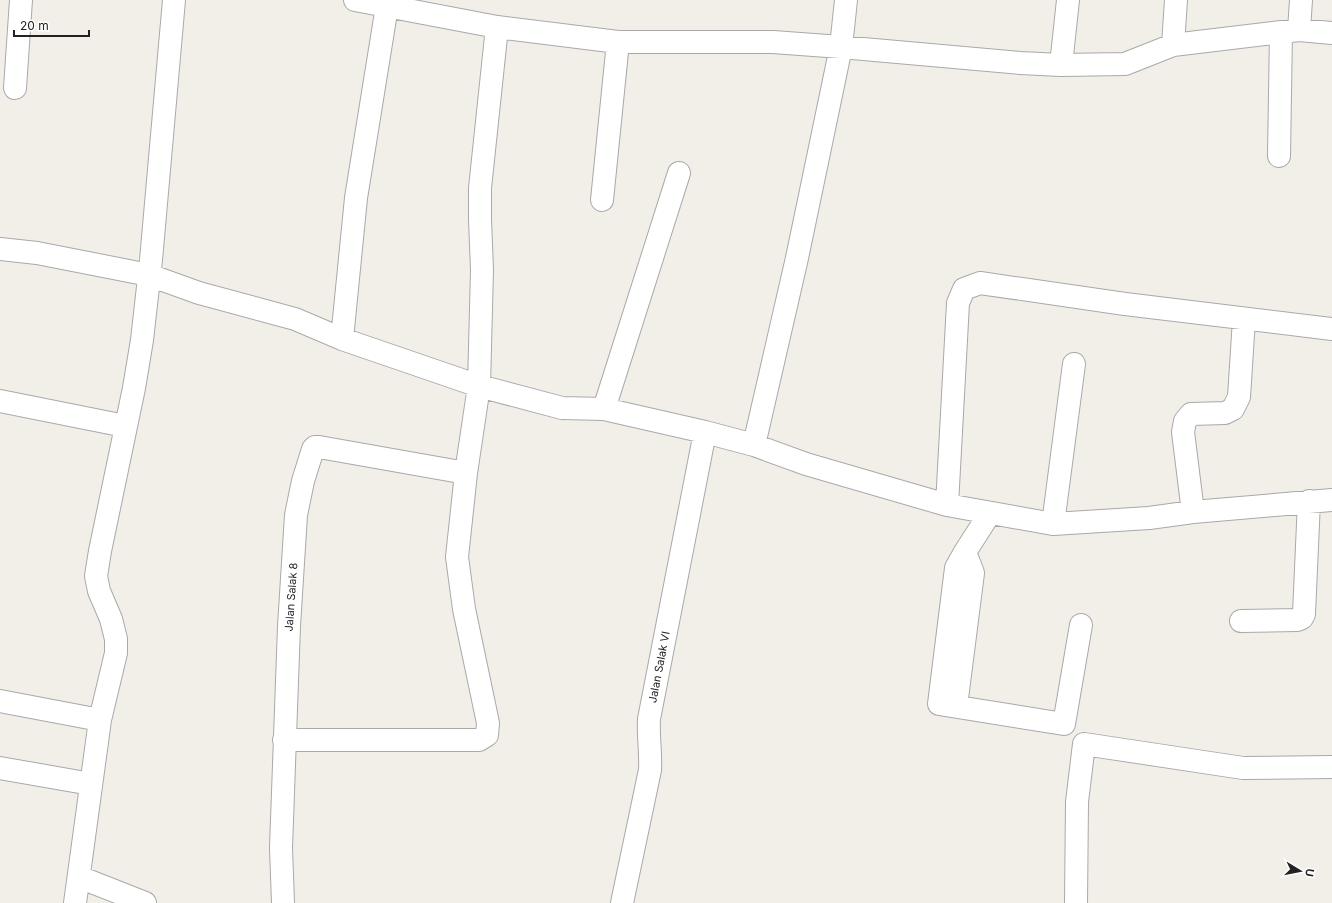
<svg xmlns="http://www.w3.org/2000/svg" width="1332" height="903" font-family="Inter,sans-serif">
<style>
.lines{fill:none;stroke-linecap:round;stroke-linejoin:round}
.minor-casing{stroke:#a9a9a9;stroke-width:24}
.minor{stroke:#fff;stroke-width:22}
.labels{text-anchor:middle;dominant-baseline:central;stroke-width:4;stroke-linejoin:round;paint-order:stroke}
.street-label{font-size:11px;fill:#222;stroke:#fff}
</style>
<rect width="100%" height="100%" fill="#f2efe9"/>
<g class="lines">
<g class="minor-casing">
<path id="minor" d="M355,0l142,27 121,15h155l68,5 179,16 41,2 64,-1 48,-19 108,-13 18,-2 33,3
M1299,30l2,-30
M1173,45l3,-45
M1061,65l7,-65
M15,88l6,-88
M1279,156l2,-124
M602,200l16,-158
M0,249l37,4 112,22 50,18 96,26 47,20 137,47 83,22 42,1 101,23 49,13 52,19 141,41 106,19 96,-6 44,-6 139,-12
M342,339l14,-141 32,-198
M0,401l125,25
M604,409l75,-236
M754,445l43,-187 44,-211 5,-47
M947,505l11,-202 6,-14 16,-6 145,21 207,25
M1193,512l-10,-80 2,-11 6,-7 34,-1 8,-4 6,-12 5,-78
M990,513l-25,39 -9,16 -17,136 125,20 17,-99
M1053,524l21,-160
M1241,621l56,-1 5,-2 2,-4 5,-113
M0,701l100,19
M956,706l17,-133 -8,-21
M284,740h195l8,-5 1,-12 -24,-114 -7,-52 9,-84 13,-87 3,-116 -2,-51v-31l17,-161
M0,768l91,16
M79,877l66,26
M75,903l25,-183 16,-67v-14l-5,-20 -12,-28 -3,-15 4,-25 34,-163 8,-48 9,-80 23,-260
M283,903l-2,-55 8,-222 7,-111 7,-34 10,-32 2,-2h4l147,26
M622,903l28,-133c1,-17 -2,-34 -1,-51l56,-287
M1076,903l1,-101 7,-58 159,24 89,-1"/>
</g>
<use href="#minor" class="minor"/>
</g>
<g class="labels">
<g class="street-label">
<text transform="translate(291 597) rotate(-86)">Jalan Salak 8</text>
<text transform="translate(659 667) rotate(-79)">Jalan Salak VI</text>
</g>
</g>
<g transform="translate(1300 871) rotate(100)" stroke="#ffffff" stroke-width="3" paint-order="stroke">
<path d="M0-3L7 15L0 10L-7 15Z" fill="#222222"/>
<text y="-6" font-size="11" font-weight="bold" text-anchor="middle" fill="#222222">U</text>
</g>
<path d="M14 30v6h75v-6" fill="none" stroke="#222222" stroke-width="2"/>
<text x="20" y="30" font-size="12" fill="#222222" stroke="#ffffff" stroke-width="3" paint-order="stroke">20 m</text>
</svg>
